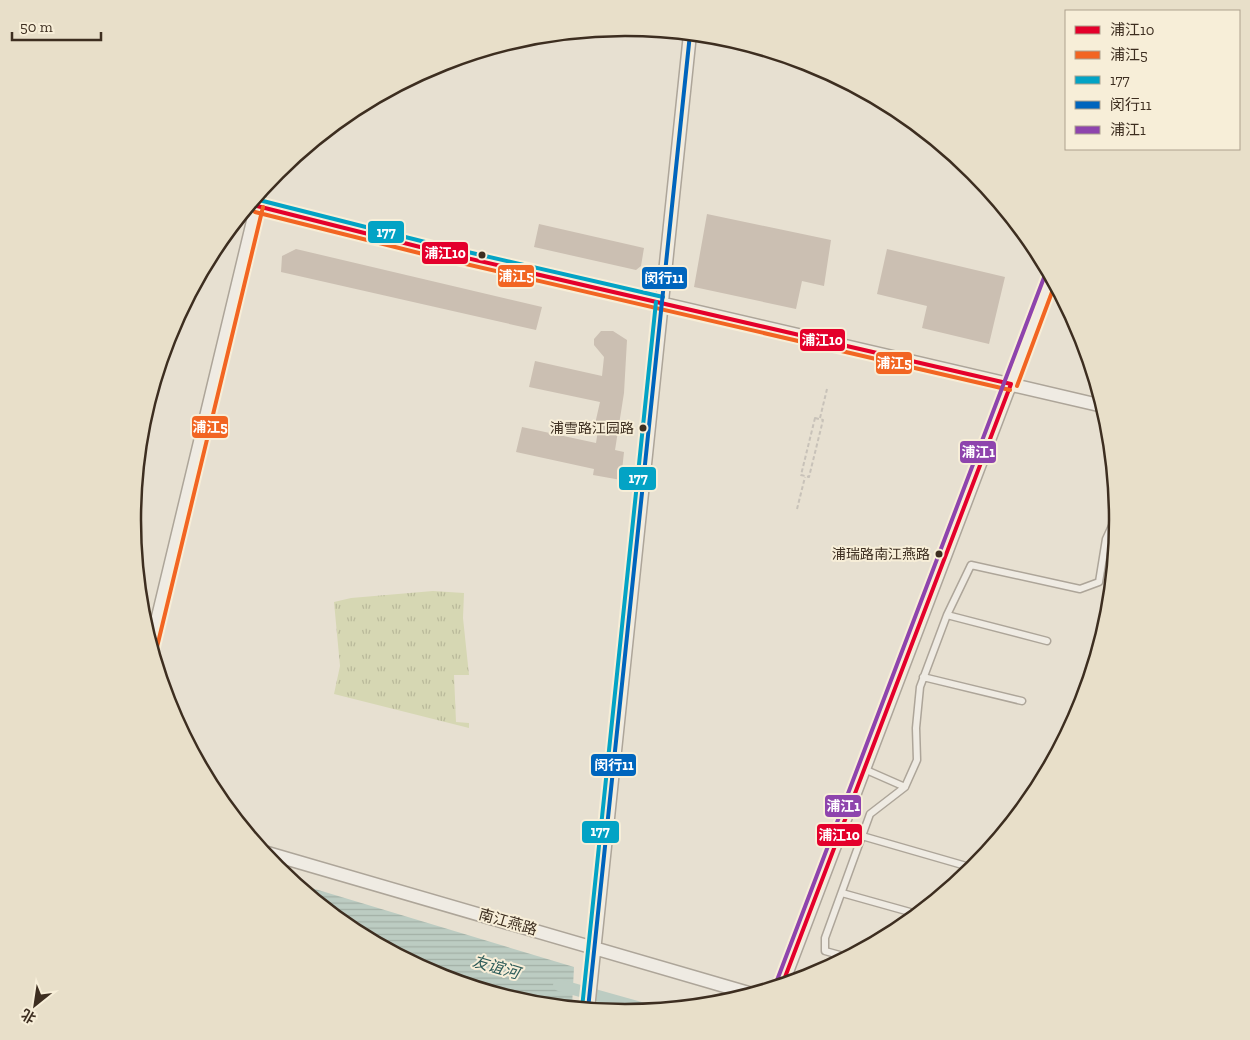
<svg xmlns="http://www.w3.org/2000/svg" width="1250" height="1040" font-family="'Zilla Slab','Noto Sans SC',serif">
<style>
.park{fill:url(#park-tufts)}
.water{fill:url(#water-rules)}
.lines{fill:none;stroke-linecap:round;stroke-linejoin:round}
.canal{stroke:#bcccc2;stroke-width:12}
.building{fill:#cbbfb2}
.lane-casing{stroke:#ada599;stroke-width:9}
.street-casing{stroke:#ada599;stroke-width:15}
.path{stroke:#c8c2b9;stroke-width:2;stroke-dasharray:4 2.5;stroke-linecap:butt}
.lane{stroke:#efebe3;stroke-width:6}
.street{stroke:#efebe3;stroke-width:12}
.bus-1-casing{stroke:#f7eed8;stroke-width:8}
.bus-2-casing{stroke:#f7eed8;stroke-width:8}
.bus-3-casing{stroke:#f7eed8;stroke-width:8}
.bus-4-casing{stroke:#f7eed8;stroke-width:8}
.bus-5-casing{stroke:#f7eed8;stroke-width:8}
.bus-1{stroke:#e4002b;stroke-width:4}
.bus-2{stroke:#f26522;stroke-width:4}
.bus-3{stroke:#03a3c5;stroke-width:4}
.bus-4{stroke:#0065bd;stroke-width:4}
.bus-5{stroke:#8e44ad;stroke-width:4}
.bus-dot{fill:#3d2e20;stroke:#f7eed8;stroke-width:2}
.labels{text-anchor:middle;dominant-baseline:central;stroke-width:4;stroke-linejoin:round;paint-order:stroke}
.bus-label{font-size:14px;fill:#3d2e20;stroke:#f7eed8;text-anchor:end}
.street-label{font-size:15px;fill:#3d2e20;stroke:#f7eed8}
.water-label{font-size:16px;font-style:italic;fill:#2f5d5a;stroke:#f7eed8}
.rim{fill:none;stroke:#3d2e20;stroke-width:2.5}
.line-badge{stroke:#f7eed8;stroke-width:2}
.badge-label{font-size:14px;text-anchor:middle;font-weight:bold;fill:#fff}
</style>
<defs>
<pattern id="park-tufts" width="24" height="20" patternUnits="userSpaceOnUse" patternTransform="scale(1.25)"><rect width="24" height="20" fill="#d6d7b3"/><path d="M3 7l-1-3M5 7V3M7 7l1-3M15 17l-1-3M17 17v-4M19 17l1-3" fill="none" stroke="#b9b99a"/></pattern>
<pattern id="water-rules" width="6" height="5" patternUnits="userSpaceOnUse" patternTransform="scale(1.25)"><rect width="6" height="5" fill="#bcccc2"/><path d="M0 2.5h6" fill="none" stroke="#a2b0a6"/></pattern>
</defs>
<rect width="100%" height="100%" fill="#e7e0d1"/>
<path class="park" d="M433,591l31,2 -1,25 6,57h-15l2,47 13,1v5l-135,-34 6,-28 -6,-64 17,-4z"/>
<path class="water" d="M295,883l279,84 -2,40 -43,-4 -93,-28 -85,-46z"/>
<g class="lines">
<path class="canal" d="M559,985l89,25"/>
</g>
<path class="building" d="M707,214l124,26 -7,46 -22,-5 -6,28 -102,-22z
M539,224l105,24 -3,18 -5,4 -102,-23z
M296,249l246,58 -6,23 -255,-58 1,-16z
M887,249l118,28 -16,67 -67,-16 5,-22 -50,-12z
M601,331h12l14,9 -3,53 -9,57 9,2 -3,28 -28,-5 1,-6 -78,-17 6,-25 74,16 3,-19h-4l5,-22 -71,-15 6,-26 67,15 2,-19 -10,-12v-6z"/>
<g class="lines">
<g class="lane-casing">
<path id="lane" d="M947,615l100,26
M923,677l99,24
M905,787l12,-27 -1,-32 4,-41 27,-72 24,-50 109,24 19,-7 7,-43 11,-24
M862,836l111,32
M842,893l75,21
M847,957l-22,-6v-13l45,-124 35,-27 -41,-18"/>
</g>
<g class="street-casing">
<path id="street" d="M250,204l182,46 671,156
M151,646l109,-454
M264,852l488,142
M782,985l269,-708
M588,1009l102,-975"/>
</g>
<path class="path" d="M815,418l8,2 -14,57 -8,-2z
M820,418l7,-29
M797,509l8,-32"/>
<use href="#lane" class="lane"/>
<use href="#street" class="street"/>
<g class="bus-1-casing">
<path id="bus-1" d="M257,206l175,44 579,134
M782,985l229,-601"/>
</g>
<g class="bus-2-casing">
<path id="bus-2" d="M255,212l176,44 579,134
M1017,386l38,-102
M157,647l106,-440"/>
</g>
<g class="bus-3-casing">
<path id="bus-3" d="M255,199l178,45 230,53
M582,1008l74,-706"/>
</g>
<g class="bus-4-casing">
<path id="bus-4" d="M588,1009l102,-975"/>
</g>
<g class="bus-5-casing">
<path id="bus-5" d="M776,983l269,-708"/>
</g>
<use href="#bus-1" class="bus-1"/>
<use href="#bus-2" class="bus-2"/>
<use href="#bus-3" class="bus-3"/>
<use href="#bus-4" class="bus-4"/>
<use href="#bus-5" class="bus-5"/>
</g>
<g class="bus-dot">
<circle cx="482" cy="255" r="4.5"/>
<circle cx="643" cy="428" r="4.5"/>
<circle cx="939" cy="554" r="4.5"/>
</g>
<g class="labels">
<g class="bus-label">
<text x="634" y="428">浦雪路江园路</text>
<text x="930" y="554">浦瑞路南江燕路</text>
</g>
<g class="street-label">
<text transform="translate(508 922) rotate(16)">南江燕路</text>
</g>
<g class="water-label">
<text transform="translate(496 967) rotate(16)">友谊河</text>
</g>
</g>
<path d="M0 0H1250V1040H0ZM141 520a484 484 0 1 1 968 0a484 484 0 1 1-968 0Z" fill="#e8dfc9" fill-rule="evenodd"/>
<path class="rim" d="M141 520a484 484 0 1 1 968 0a484 484 0 1 1-968 0Z"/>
<g class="line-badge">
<rect x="367" y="220" width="38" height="24" rx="5" fill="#03a3c5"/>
<rect x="421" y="241" width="48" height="24" rx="5" fill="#e4002b"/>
<rect x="497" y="264" width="38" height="24" rx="5" fill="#f26522"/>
<rect x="641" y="266" width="47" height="24" rx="5" fill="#0065bd"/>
<rect x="799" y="328" width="47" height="24" rx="5" fill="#e4002b"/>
<rect x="875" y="351" width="38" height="24" rx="5" fill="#f26522"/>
<rect x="191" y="415" width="38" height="24" rx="5" fill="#f26522"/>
<rect x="959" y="440" width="38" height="24" rx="5" fill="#8e44ad"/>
<rect x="618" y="466" width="39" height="25" rx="5" fill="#03a3c5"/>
<rect x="590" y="753" width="47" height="24" rx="5" fill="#0065bd"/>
<rect x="824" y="794" width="38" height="24" rx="5" fill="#8e44ad"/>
<rect x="581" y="820" width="39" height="24" rx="5" fill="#03a3c5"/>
<rect x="816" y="823" width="47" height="24" rx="5" fill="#e4002b"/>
</g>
<g class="badge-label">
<text x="386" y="237">177</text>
<text x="445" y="258">浦江10</text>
<text x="516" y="281">浦江5</text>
<text x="664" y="283">闵行11</text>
<text x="822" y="345">浦江10</text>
<text x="894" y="368">浦江5</text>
<text x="210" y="432">浦江5</text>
<text x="978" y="457">浦江1</text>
<text x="638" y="483">177</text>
<text x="614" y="770">闵行11</text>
<text x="843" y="811">浦江1</text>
<text x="600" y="836">177</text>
<text x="839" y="840">浦江10</text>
</g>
<rect x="1065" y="10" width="175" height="140" fill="#f7eed8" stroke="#ada18e"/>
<rect x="1075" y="26" width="25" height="8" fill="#e4002b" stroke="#ada18e"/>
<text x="1110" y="35" font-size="15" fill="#3d2e20">浦江10</text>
<rect x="1075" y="51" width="25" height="8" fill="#f26522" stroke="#ada18e"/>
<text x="1110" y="60" font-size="15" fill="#3d2e20">浦江5</text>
<rect x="1075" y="76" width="25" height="8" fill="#03a3c5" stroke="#ada18e"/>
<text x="1110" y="85" font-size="15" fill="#3d2e20">177</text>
<rect x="1075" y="101" width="25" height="8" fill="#0065bd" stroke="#ada18e"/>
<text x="1110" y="110" font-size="15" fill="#3d2e20">闵行11</text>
<rect x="1075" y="126" width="25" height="8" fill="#8e44ad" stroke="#ada18e"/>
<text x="1110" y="135" font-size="15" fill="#3d2e20">浦江1</text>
<g transform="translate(35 1005) rotate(210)" stroke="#f7eed8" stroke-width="4" paint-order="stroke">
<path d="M0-4L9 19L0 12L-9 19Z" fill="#3d2e20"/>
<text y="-8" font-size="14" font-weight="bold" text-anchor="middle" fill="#3d2e20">北</text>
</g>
<path d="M12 32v8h89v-8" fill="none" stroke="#3d2e20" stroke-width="2.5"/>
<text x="20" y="32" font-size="15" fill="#3d2e20" stroke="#f7eed8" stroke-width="4" paint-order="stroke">50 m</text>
</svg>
